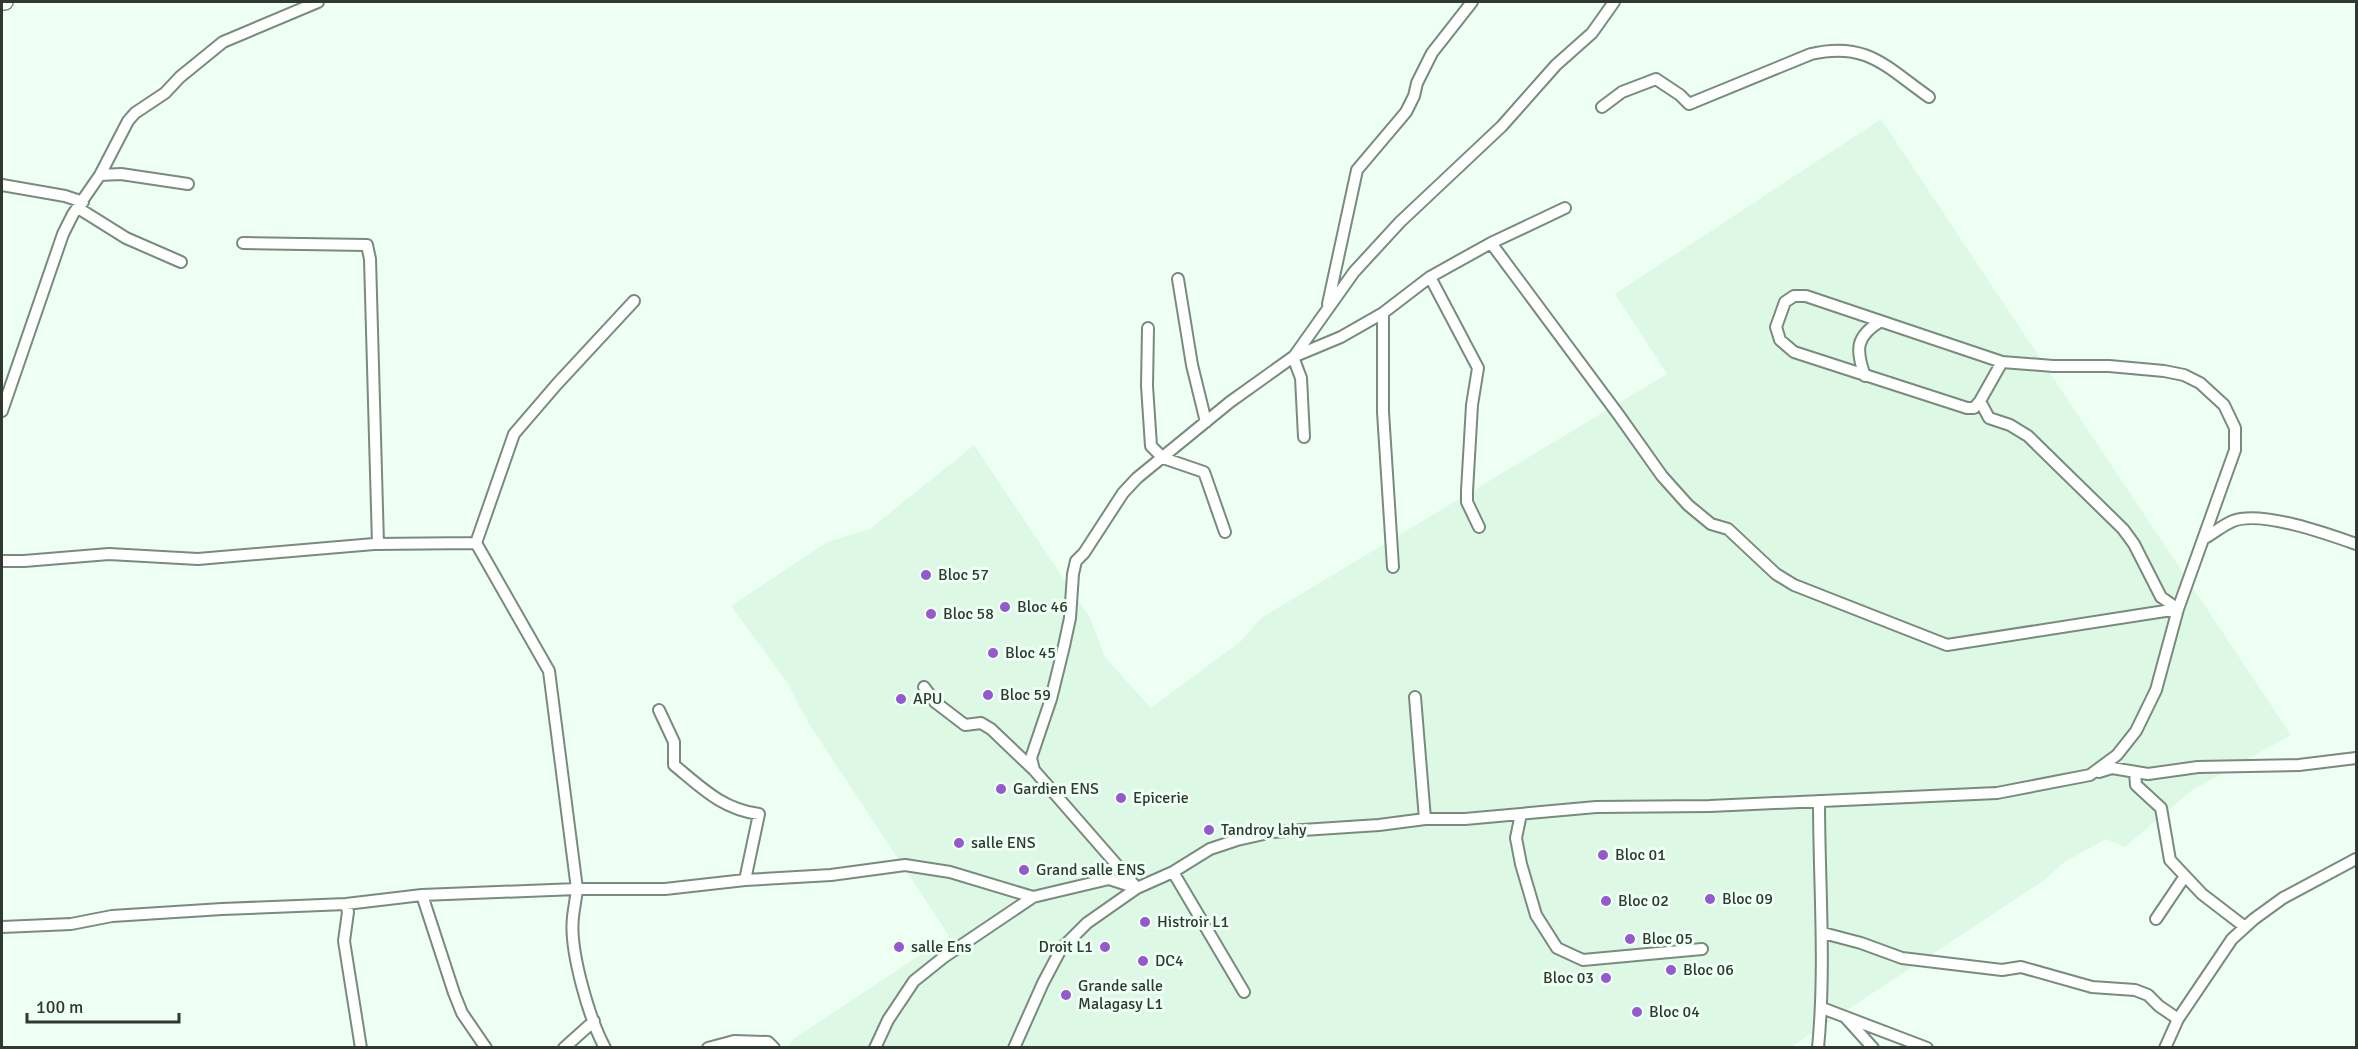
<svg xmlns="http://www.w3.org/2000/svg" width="2358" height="1049" font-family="Signika,sans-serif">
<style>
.built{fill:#ddf9e5}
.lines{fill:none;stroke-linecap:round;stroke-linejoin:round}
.street-casing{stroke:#788b7e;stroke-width:14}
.secondary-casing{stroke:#788b7e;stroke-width:18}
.street{stroke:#fff;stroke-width:10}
.secondary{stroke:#fff;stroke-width:15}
.poi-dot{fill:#9658cf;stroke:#eefff3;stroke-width:2}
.labels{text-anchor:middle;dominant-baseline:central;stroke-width:6;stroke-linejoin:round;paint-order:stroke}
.poi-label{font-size:16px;fill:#303832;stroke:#eefff3;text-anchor:start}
</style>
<rect width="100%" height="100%" fill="#eefff3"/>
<path class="built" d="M1881,119l410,616 -100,56 -66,56 -19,-8 -43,24 -17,16 -255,168h-1004l8,-9 154,-102 -140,-212 -23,-43 -55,-75 96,-64 43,-13 104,-84 116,173 15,39 46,51 90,-67 20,-23 406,-244 -52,-80z"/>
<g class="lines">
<g class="street-casing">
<path id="street" d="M1602,107l20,-15 34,-13 24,16 9,9 122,-50c56,-13 75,13 118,43
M100,175l21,-1 67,10
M2,185l63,11 18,6
M78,208l48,30 55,24
M1565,208l-74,35 127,171 44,62 26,29 23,19 17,5 48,45 18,11 153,60 231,-36
M243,243l124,2 3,14 8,285
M1430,277l48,91 -6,37 -5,86v11l12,25
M1178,279l14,86 14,57
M1328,304l29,-134 49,-58 8,-16 3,-13 15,-30 40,-51
M1383,313v99l10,155
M1148,328l-1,58 4,60 12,12 41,14 21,60
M1295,355l59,-83 46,-50 102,-96 54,-61 36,-32 22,-31
M1293,357l8,21 3,59
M1865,376c-10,-27 -9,-40 16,-55
M1980,401l9,17 21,7 18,11 95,93 11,15 27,53 17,12
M2,411l61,-177 10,-20 27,-39 28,-54 7,-8 30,-20 15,-16 43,-35 95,-40
M2205,538c9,-5 18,-13 28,-17 28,-11 95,13 123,23
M476,543l73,128 28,218c-1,9 -3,19 -4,28 -4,33 16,101 32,131
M2,561h22l85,-7 89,5 176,-15 102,-1 38,-109 43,-50 77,-83
M924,687l11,15 30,23 16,-2 10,6 43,41
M1415,697l10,122
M659,710l15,32v23c28,23 48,44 85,49l-14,66
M2099,772l13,-4 36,6 50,-7 101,-2 57,-7
M2135,772l1,13 25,23 9,52 32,34 43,33
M1521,814l-5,24 5,26 15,51 21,33 26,12 119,-11
M1173,872l71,120
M1137,888l-103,-118 -3,-12 20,-59 13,-53 6,-28 3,-44 3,-13 8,-8 39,-60 14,-15 93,-76 63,-45 48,-20 42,-24 47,-36 61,-34
M422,895l32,98 8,20 24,35
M346,904l2,8 -4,29 17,107
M2156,919l29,-43
M2,927l69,-3 41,-8 110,-7 124,-5 76,-9 155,-6h88l80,-9 86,-5 74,-10 45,7 83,25 76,-18 28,9
M1823,933l38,10 41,15 100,12 19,-3 71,20 43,3 13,5 11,11 19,13
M1822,1008l105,40
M1846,1018l27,30
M564,1048l30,-27
M708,1048l26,-7 34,1 6,6
M875,1048l13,-28 26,-39 30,-24 89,-60
M1014,1048l29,-65 18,-34 26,-26 50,-35 36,-16 37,-23 27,-9 35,-8 107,-7 46,-6h40l131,-12 114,-1 287,-13 93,-18 27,-20 19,-24 20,-41 22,-81 57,-159v-22l-11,-23 -24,-22 -16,-8 -20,-4 -55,-5h-56l-51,-4 -196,-66h-12l-9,6 -9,25 4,13 14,12 173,56h7l6,-7 22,-39
M1818,1048c8,-83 1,-164 1,-247
M2165,1048l13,-29 54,-80 22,-20 29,-21 73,-39"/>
</g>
<g class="secondary-casing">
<path id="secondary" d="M2,2h3"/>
</g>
<use href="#street" class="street"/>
<use href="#secondary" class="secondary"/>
</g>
<g class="poi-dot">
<circle cx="926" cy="575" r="6"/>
<circle cx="1005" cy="607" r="6"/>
<circle cx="931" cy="614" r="6"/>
<circle cx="993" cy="653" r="6"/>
<circle cx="988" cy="695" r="6"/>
<circle cx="901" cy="699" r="6"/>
<circle cx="1001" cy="789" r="6"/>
<circle cx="1121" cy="798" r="6"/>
<circle cx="1209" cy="830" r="6"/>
<circle cx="959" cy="843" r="6"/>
<circle cx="1603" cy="855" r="6"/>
<circle cx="1024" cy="870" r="6"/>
<circle cx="1710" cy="899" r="6"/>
<circle cx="1606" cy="901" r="6"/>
<circle cx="1145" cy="922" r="6"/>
<circle cx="1630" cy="939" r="6"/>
<circle cx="899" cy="947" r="6"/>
<circle cx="1105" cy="947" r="6"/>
<circle cx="1143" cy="961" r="6"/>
<circle cx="1671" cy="970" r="6"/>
<circle cx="1606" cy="978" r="6"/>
<circle cx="1066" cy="995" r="6"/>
<circle cx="1637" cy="1012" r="6"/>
</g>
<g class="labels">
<g class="poi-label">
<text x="938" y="575">Bloc 57</text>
<text x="1017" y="607">Bloc 46</text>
<text x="943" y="614">Bloc 58</text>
<text x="1005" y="653">Bloc 45</text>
<text x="1000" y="695">Bloc 59</text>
<text x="913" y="699">APU</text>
<text x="1013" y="789">Gardien ENS</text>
<text x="1133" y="798">Epicerie</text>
<text x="1221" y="830">Tandroy lahy</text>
<text x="971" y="843">salle ENS</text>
<text x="1615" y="855">Bloc 01</text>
<text x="1036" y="870">Grand salle ENS</text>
<text x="1722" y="899">Bloc 09</text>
<text x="1618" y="901">Bloc 02</text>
<text x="1157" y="922">Histroir L1</text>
<text x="1642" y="939">Bloc 05</text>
<text x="911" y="947">salle Ens</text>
<text x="1093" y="947" text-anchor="end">Droit L1</text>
<text x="1155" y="961">DC4</text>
<text x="1683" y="970">Bloc 06</text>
<text x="1594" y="978" text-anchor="end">Bloc 03</text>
<text x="1078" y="986">Grande salle<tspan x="1078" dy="18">Malagasy L1</tspan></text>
<text x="1649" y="1012">Bloc 04</text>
</g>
</g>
<rect width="2358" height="1049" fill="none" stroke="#303832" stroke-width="6"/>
<path d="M27 1013v9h152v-9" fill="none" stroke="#303832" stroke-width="3"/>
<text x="36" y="1013" font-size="18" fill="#303832" stroke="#eefff3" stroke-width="4.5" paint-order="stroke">100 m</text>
</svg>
